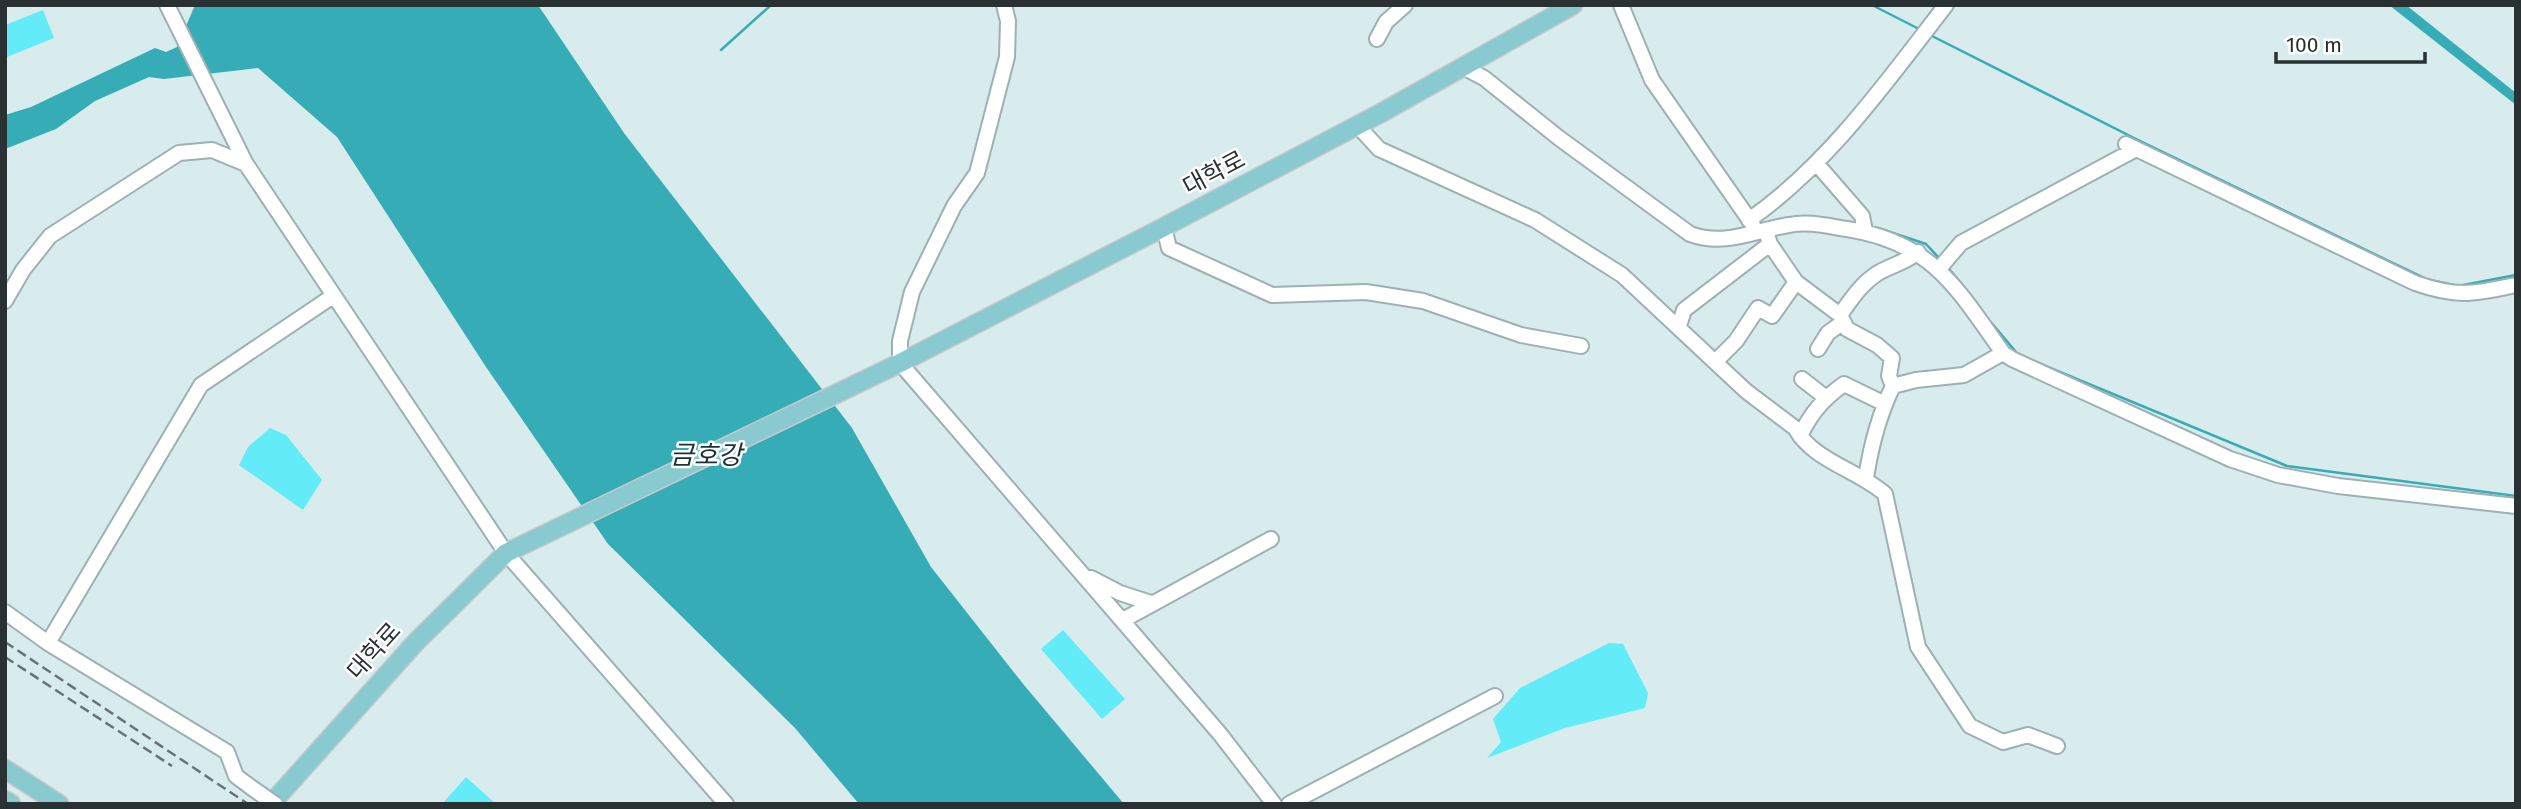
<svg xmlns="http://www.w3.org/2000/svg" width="2521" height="809" font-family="'Fira Sans','Noto Sans KR',sans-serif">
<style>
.green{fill:#64ebf8}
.water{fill:#36acb7}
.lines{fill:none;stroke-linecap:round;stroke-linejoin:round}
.stream{stroke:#36acb7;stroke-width:2.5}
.minor-casing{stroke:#9db1b3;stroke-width:18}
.major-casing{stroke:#c7c9ca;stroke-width:21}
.minor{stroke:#fff;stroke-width:14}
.major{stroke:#89cad0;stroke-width:18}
.rail{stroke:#677374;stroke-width:2.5;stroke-dasharray:10 5;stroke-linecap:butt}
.minor-bridge-casing{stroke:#9db1b3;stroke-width:18;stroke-linecap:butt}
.minor-bridge{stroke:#fff;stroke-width:14}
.labels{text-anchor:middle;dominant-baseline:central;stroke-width:5;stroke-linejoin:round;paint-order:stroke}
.street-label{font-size:24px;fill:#293132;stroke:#fff}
.water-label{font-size:26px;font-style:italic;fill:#193235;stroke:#fff}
</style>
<rect width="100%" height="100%" fill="#d8ecee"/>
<path class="green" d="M43,10l11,28 -47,19 -2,-32z
M270,428l16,7 36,45 -19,30 -64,-45 9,-18z
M1063,630l62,69 -23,20 -61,-70z
M1609,643l14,1 25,49 -3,15 -80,20 -78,30 14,-16 -8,-23 27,-31z
M466,777l30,27h-54z"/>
<path class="water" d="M195,5h343l86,128 228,295 79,139 93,118 100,119h-265l-64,-76 -187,-184 -122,-177 -149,-230 -79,-69 -94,11 -15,-2 -54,24 -39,28 -51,20v-34l26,-8 124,-59 11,4 11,-5z
M2389,5h17l110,88v12z"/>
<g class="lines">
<path class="stream" d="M1872,5l49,25
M1930,35l206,104 290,140 32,7 58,-11
M721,50l50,-45
M1878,228l48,16 13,14
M1950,270l11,14
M1984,314l32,38
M2031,360l256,106 229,30"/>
<g class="minor-casing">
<path id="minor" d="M167,5l79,159
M1004,5l4,16 -1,36 -30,116 -23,33 -42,86 -12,49v22l320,371 54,70
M1621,5l31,75 101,145
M1377,39l9,-17 19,-17
M1463,67l21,11 75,60 131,96c35,13 65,-4 99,-9 20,-4 38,1 58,4 85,13 110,59 156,124l9,6 218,100 48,16 60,11 178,20
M1357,125l22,24 156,71 87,55 124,116 49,37c18,33 63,42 90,66l33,153 52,79 33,16 25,-7 29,11
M2126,144l289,139c43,15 58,11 101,2
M1816,163l46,53 3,15
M1749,220c80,-56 138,-139 197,-215
M1164,227l5,21 103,47 94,-3 57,9 98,34 60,11
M1766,231l4,13 26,38 44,33 7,14 30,16 15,13 -3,18 4,10
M1938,270l23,-27 175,-94
M5,301l18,-31 27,-34 129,-83 33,-3 34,14 260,389 220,251
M1840,315c12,-17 21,-31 38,-42 14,-8 28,-11 40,-21
M1679,326l5,-16 86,-66
M1818,349l10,-16 14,-10
M1716,361l20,-20 22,-33 14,8 24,-34
M1802,379l23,18
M1800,436c11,-23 23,-37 44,-52l41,20
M1866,478c5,-33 12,-61 27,-92l23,-6 48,-5 39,-22
M1091,578l29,15 31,10
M5,612l43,31 179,109 9,24 16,12
M1123,620l148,-81
M48,643l153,-258 132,-89
M1289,804l206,-108"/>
</g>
<g class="major-casing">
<path id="major" d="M5,769l54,35
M5,800l6,4
M271,804l144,-161 91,-90 394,-190 264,-136 217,-114 192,-108"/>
</g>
<use href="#minor" class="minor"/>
<use href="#major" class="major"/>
<path class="rail" d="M5,642l243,162
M5,657l167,109"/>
<g class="minor-bridge-casing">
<path id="minor-bridge" d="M252,788l23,16"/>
</g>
<use href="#minor-bridge" class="minor-bridge"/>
</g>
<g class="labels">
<g class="street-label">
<text transform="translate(1214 173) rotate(-28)">대학로</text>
<text transform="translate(374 651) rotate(-48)">대학로</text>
</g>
<g class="water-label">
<text x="706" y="455">금호강</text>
</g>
</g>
<rect width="2521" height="809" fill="none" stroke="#293132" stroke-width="14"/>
<path d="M2276 52v10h149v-10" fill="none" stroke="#293132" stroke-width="3.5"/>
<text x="2286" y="52" font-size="21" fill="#293132" stroke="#ffffff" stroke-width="5" paint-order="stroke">100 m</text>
</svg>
